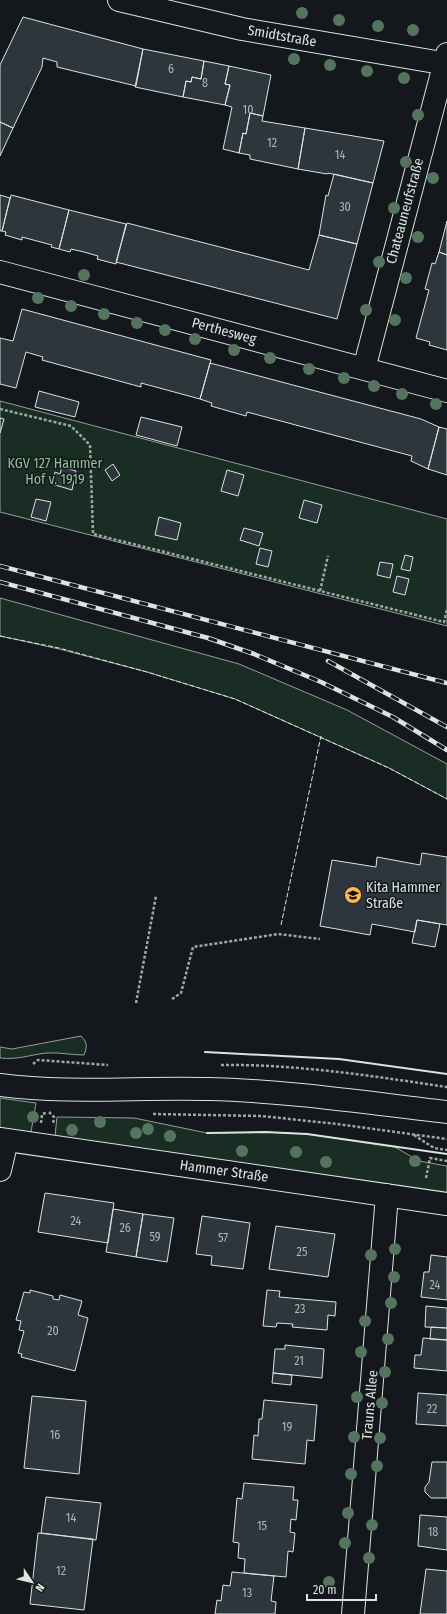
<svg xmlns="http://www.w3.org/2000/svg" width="447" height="1614" font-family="'Fira Sans Condensed',sans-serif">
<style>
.green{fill:#1a2d24;stroke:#939e99}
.building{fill:#2c363c;stroke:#d8e6dc}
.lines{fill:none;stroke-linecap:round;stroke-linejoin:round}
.minor-casing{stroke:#d8e6dc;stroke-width:24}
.major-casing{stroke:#d8e6dc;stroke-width:24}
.path{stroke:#9da8a2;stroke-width:2.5;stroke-dasharray:3 2;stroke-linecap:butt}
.minor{stroke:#14181c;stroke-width:22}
.major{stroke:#14181c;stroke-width:22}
.rail-casing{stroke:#d8e6dc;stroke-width:4.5}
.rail{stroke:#14181c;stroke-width:3;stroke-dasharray:9;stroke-linecap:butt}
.fence{stroke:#d8e6dc;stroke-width:1;stroke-dasharray:5 2;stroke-linecap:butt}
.wall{stroke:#d8e6dc;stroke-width:2}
.tree{fill:#55745f}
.labels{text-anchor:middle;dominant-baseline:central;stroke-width:3;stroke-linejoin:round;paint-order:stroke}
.number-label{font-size:12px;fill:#adbab4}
.street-label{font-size:14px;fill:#d8e6dc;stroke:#14181c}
.park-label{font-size:14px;fill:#8ac095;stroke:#14181c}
.poi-label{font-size:14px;fill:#d8e6dc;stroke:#14181c;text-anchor:start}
</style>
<rect width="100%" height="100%" fill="#14181c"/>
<path class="green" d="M0,401l447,118v107l-447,-114z
M0,598l239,66 108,46 100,54v35l-58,-31 -154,-69 -88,-27 -88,-23 -59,-13z
M81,1036c7,7 6,11 3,19 -13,0 -25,-3 -38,-2 -17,2 -28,7 -46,5v-11l12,2z
M0,1098l36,5 -5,29 -31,-3z
M57,1117l77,1 73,15 58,-1 42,2 88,13 24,14 28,5v27l-392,-57z"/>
<path class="building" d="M23,17l120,32 -7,37 -79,-19v-5l-14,-4 -1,9 -29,61 -13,-6v-57z
M143,49l61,12 -3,18 -9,-2 -1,5 -5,-1 -3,16 -48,-10z
M204,61l25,5 -4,18 5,1 -5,20 -42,-8 3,-16 5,1 1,-5 9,2z
M229,66l42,9 -8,41 -13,-3 -4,21 -3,-1 -4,20 -16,-4 9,-42 -7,-2 5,-20 -5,-1z
M250,113l13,3 -1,5 43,7 -7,41 -48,-10v-4l-11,-2 4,-20 3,1z
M0,122l13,6 -13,28z
M305,128l79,13 -11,42 -45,-10 -1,1 -29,-5z
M334,174l39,9 -16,61 -38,-9 7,-40 2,1z
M0,195l10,3 -8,33h-2z
M11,195l58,15 -10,39 -8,-2 1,-2 -30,-8v3l-17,-5 1,-3 -4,-1z
M69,210l57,14 -10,40 -19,-5 1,-3 -14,-4 -13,-3 -1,3 -11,-3z
M447,221v34l-8,-3z
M127,223l182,47 10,-35 38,9 -20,75 -221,-57z
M439,252l8,3v95l-18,-5 1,-3 -14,-4 13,-48 -4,-1 7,-26 3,1z
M22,309l189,51 -11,39 -59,-16v4l-99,-27 1,-3 -17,-5 -10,36 -16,-4v-46l13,3z
M210,363l211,56 18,8 -11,42 -17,-8 1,-5 -165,-44 -1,4 -35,-10 1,-3 -12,-4z
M39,391l40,11 -4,15 -40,-10z
M141,417l41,10 -5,19 -41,-11z
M0,418l4,1 -4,14z
M439,427l8,2v46l-19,-6z
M113,464l7,11 -8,6 -7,-11z
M62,467l14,4 -4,19 -20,-6 3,-12 5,2z
M227,470l17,5 -6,21 -17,-5z
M36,499l15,3 -5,19 -15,-4z
M304,500l18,5 -5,18 -18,-5z
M159,517l22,6 -4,17 -22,-5z
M244,528l19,5 -4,13 -19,-6z
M260,548l12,3 -4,16 -12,-3z
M405,555l8,2 -3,14 -9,-2z
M380,562l13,2 -3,14 -13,-3z
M397,576l12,3 -4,16 -12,-3z
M422,853l25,4v68l-30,-5 -2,12 -43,-8 -2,11 -50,-9 12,-66 44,7 1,-10 43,8z
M417,920l23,4 -5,23 -23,-4z
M45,1193l69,10 -6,40 -70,-11z
M113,1209l30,5 -7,43 -30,-5z
M143,1214l31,4 -7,44 -31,-5z
M202,1216l48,7 -7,46 -32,-4 1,-9 -16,-2z
M276,1226l59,8 -7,43 -59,-8z
M431,1255l16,2v43l-26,-3 3,-25h5z
M30,1290l23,6v3l6,1 1,-5 22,6 -4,14 10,3 -13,53 -54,-14 1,-3 -4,-1 6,-22 -5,-1 2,-9 -5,-1 8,-28 6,1z
M267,1290l13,1 -1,6 57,5 -1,14 -7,-1 -1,15 -35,-3 1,-3 -16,-1 -1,4 -13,-1z
M426,1306l21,2v20l-22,-1z
M431,1327l16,1v12l-17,-1z
M423,1338l24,2v31l-33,-3 1,-13h6z
M285,1345l39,4 -2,29 -49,-5 2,-24h10z
M273,1373l19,2 -1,10 -19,-2z
M418,1393l29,2v31l-31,-2z
M32,1396l54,5 -7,73 -55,-6z
M264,1400l53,5 -3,36 -7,-1 -2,24 -53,-5 2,-24 4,1 1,-17h3z
M432,1462h15v36h-16l-6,-6v-5l4,-5z
M244,1483l50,4 -1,13h5l-2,20 -5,-1 -1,13 5,1 -2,19 -5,-1 -2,26 -42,-4 1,-14 -7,-1 1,-15 -6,-1 4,-44 5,1z
M46,1497l55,6 -5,37 -55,-7z
M420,1515l27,2v33l-29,-4z
M38,1533l55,6 -9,71 -54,-6z
M426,1569l21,2v43h-27z
M232,1572l42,4 -3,25 5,1 -1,12h-60l2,-14 4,1 2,-16 7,1z"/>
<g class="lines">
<g class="minor-casing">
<path id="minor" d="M119,0l123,29 205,35
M0,272l447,119
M364,369l83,-315
M0,1139l447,65
M0,1170l7,-30
M353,1614l34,-419"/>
</g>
<g class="major-casing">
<path id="major" d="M0,1085c69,9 139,2 209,4 79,2 159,14 238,23"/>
</g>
<path class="path" d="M0,409l71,17 19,19 3,89 351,88 3,-13
M320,591l8,-35
M172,999l9,-6 12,-46 85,-13 42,5
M136,1003l20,-107
M33,1064l5,-4 70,5
M221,1065c75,-1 151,11 226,22
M49,1112l5,5 -1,8
M153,1114l108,2 76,8 110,15
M41,1123l1,-9 4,-1
M414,1135l20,13 13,2
M426,1178l4,-20 17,3"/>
<use href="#minor" class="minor"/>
<use href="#major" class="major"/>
<g class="rail-casing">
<path id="rail" d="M0,566l447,117
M0,582l208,56 46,16 67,28 72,35 54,33
M328,661l119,66"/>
</g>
<use href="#rail" class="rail"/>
<path class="fence" d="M0,636l59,12 88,24 88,27 154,69 58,31
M281,925l40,-189"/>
<path class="wall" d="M205,1052l134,7 108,15
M207,1133l58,-1 42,2 140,20"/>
</g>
<g class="tree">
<circle cx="302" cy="13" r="6"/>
<circle cx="339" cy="20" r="6"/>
<circle cx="378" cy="26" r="6"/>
<circle cx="413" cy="30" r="6"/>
<circle cx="294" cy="59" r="6"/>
<circle cx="330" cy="65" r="6"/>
<circle cx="367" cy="71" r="6"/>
<circle cx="404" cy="78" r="6"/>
<circle cx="418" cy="115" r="6"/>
<circle cx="406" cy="162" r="6"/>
<circle cx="433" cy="178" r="6"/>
<circle cx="394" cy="208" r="6"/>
<circle cx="418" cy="237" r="6"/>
<circle cx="379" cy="262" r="6"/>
<circle cx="84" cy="275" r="6"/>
<circle cx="406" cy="278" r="6"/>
<circle cx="38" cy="298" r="6"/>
<circle cx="71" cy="306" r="6"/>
<circle cx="366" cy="310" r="6"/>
<circle cx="104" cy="314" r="6"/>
<circle cx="395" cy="320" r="6"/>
<circle cx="137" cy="323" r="6"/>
<circle cx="165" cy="330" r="6"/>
<circle cx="195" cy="339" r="6"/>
<circle cx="234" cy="350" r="6"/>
<circle cx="270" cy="358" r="6"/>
<circle cx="309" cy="369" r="6"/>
<circle cx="344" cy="378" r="6"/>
<circle cx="374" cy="386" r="6"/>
<circle cx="402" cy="394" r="6"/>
<circle cx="436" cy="404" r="6"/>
<circle cx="33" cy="1117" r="6"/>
<circle cx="100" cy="1122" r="6"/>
<circle cx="148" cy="1129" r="6"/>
<circle cx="72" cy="1130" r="6"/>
<circle cx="136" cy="1133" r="6"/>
<circle cx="170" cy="1136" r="6"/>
<circle cx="242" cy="1151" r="6"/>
<circle cx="296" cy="1152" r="6"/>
<circle cx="415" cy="1161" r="6"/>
<circle cx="326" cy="1162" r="6"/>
<circle cx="395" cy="1249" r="6"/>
<circle cx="371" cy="1255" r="6"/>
<circle cx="394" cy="1277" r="6"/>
<circle cx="391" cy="1303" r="6"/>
<circle cx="365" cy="1321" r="6"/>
<circle cx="388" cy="1339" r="6"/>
<circle cx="361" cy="1352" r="6"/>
<circle cx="385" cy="1372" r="6"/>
<circle cx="357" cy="1397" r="6"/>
<circle cx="382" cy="1403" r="6"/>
<circle cx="354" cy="1437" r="6"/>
<circle cx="380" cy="1438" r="6"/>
<circle cx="377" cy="1466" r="6"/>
<circle cx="351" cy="1474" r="6"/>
<circle cx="348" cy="1513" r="6"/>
<circle cx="372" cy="1525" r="6"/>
<circle cx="345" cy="1543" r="6"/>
<circle cx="369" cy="1558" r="6"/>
<circle cx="329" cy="1582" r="6"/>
</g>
<defs>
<g id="school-disc" transform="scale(0.9)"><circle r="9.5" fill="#ffb74d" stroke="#14181c"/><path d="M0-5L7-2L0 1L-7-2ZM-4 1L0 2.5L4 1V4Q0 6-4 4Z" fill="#111"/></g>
</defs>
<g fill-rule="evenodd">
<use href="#school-disc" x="353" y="895"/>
</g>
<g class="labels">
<g class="number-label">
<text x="171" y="69">6</text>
<text x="205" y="83">8</text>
<text x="248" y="110">10</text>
<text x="272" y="143">12</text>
<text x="340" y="155">14</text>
<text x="345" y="207">30</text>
<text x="76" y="1221">24</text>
<text x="125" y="1228">26</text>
<text x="155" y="1237">59</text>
<text x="223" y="1238">57</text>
<text x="302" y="1252">25</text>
<text x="435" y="1285">24</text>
<text x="300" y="1309">23</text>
<text x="53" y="1331">20</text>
<text x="299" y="1361">21</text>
<text x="432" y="1409">22</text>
<text x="287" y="1427">19</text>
<text x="55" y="1435">16</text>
<text x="71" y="1518">14</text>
<text x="262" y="1526">15</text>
<text x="433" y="1532">18</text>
<text x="61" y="1571">12</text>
<text x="247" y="1593">13</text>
</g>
<g class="street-label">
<text transform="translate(282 36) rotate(10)">Smidtstraße</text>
<text transform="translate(405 211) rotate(-75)">Chateauneufstraße</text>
<text transform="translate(224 331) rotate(15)">Perthesweg</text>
<text transform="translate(224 1171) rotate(8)">Hammer Straße</text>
<text transform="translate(370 1405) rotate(-85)">Trauns Allee</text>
</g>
<g class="park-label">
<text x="55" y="463">KGV 127 Hammer<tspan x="55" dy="16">Hof v. 1919</tspan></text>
</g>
<g class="poi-label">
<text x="366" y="887">Kita Hammer<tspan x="366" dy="16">Straße</tspan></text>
</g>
</g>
<g transform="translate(32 1582) rotate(125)" stroke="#14181c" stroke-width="3" paint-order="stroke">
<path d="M0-3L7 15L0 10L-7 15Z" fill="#d8e6dc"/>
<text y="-6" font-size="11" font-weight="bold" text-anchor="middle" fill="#d8e6dc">N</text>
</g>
<path d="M307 1594v6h69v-6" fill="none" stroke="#d8e6dc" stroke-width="2"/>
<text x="313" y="1594" font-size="12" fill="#d8e6dc" stroke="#14181c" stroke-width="3" paint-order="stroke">20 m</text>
</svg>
